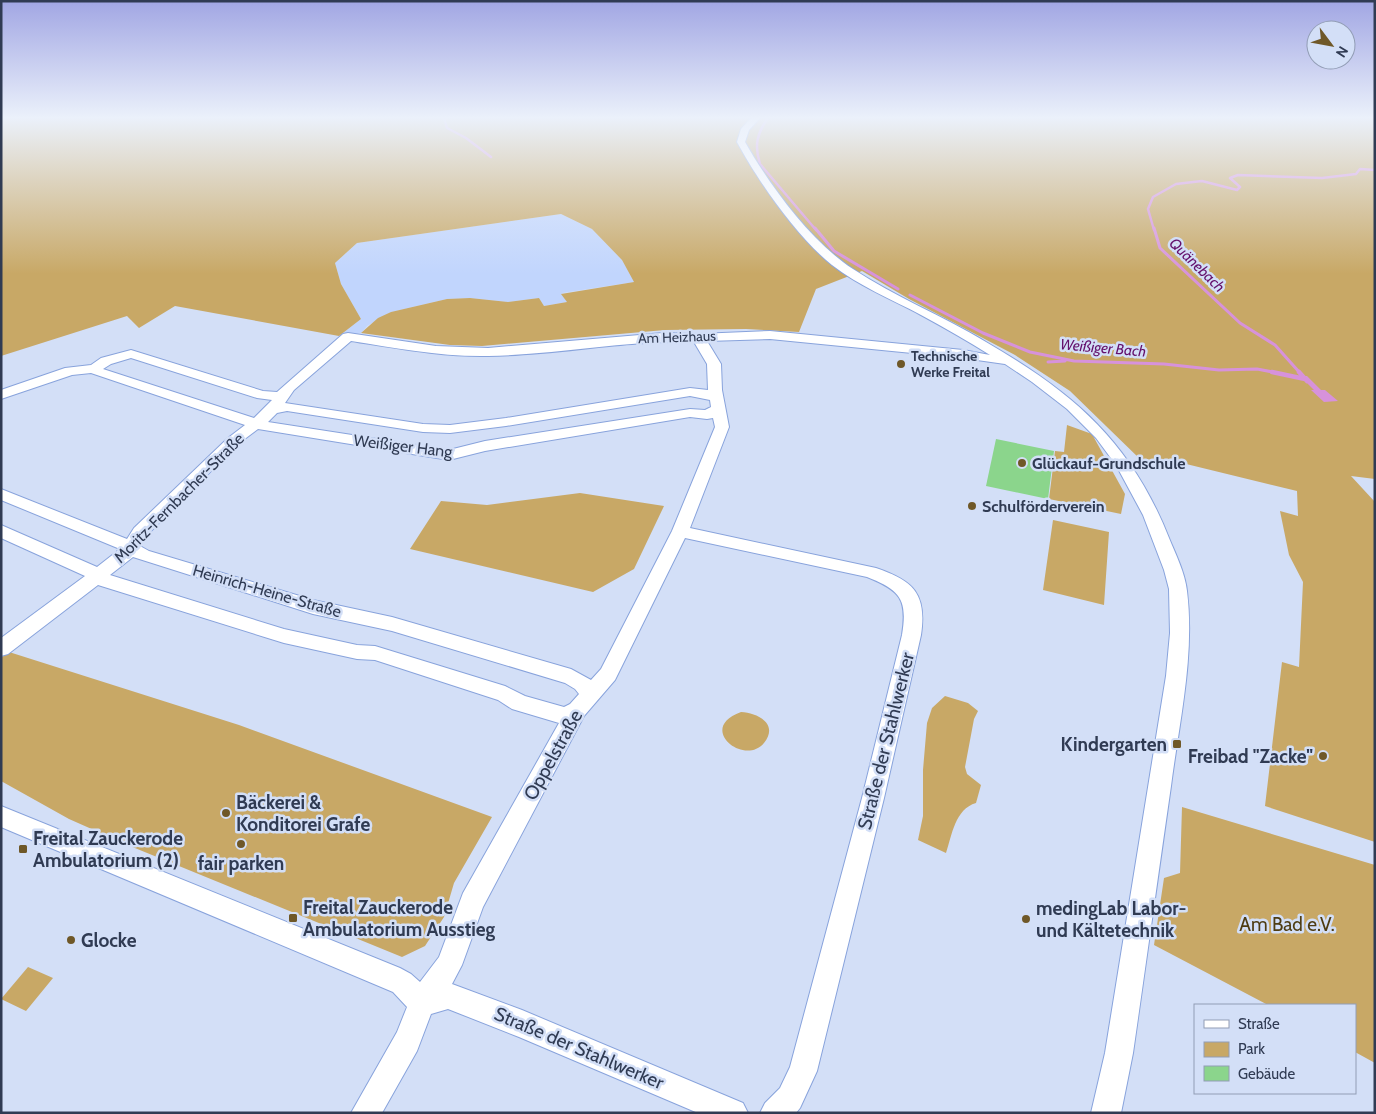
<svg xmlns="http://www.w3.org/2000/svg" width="1376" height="1114" font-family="Cabin,sans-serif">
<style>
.built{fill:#c1d5fd}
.green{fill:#c8a866}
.water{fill:#d792db}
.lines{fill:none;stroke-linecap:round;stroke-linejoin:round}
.stream-far2{stroke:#d792db;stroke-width:2.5}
.stream-far1{stroke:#d792db;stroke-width:3}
.stream{stroke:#d792db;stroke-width:4.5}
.building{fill:#8bd58c}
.minor-casing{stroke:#88a3dc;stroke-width:2}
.minor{fill:#fff;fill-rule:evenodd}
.poi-dot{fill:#6f5828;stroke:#d3dff7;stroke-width:2}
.labels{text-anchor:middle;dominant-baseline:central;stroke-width:5;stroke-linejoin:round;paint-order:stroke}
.far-street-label{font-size:14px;fill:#303b53;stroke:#d3dff7}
.far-poi-label{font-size:14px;font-weight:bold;fill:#303b53;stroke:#d3dff7;text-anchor:start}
.far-water-label{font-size:15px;font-style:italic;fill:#64106b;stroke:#d3dff7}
.street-label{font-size:16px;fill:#303b53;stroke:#d3dff7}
.poi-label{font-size:16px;font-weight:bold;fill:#303b53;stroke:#d3dff7;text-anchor:start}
.near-street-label{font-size:19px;fill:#303b53;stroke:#d3dff7}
.near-poi-label{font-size:19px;font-weight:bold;fill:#303b53;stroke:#d3dff7;text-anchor:start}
.near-park-label{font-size:19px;fill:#4e3c12;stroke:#d3dff7}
</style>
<rect width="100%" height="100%" fill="#d3dff7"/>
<path class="built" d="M561,214l31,15 30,31 12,22 -72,11 5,9 -23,4 -5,-8 -31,4 -38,-4 -23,1 -56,13 -24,14 -6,7 -22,3 22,-17 -20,-35 -6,-21 22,-20z"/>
<path class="green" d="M1,118h1374v361l-24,-3 24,26v340l-110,-36 17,-144 17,5 4,-85 -14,-27 -9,-44 18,5 -1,-25 -119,-29 -36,-1 -72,-70 -55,-36 -106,-56 -47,-28 -46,18 -17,43 -53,-3 -81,1 -183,16 -32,-1 -89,-12 17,-15 13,-6 56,-13 23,-1 38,4 31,-4 5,8 23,-4 -6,-8 73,-12 -12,-22 -30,-31 -31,-15 -204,29 -22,20 6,21 20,35 -22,17 -164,-30 -36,22 -12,-12 -126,40z
M1067,425l25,9 33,60 -4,20 -72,-15 6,-48 9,1z
M580,493l84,13 -30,63 -41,23 -183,-43 31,-48 46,4z
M1053,520l56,12 -5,73 -61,-15z
M9,652l230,73 253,92 -38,66 -10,34 -19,29 -23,11 -272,-111 -61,-27 -68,-38v-123z
M945,696l23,7 10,8 -4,8 -9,48 2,7 14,11 -5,18c-21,6 -24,32 -30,50l-28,-13 5,-24v-46l4,-47 5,-15z
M741,712c17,1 38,12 23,31 -20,24 -68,-15 -23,-31z
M1182,807l193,58v198l-20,-11v-47h-87l-114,-60 10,-67 16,-5z
M28,967l25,11 -27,33 -25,-12z"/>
<path class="water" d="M1300,376h7l14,14h4l13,11 -14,1 -13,-12h3z"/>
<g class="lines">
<path class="stream-far2" d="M444,118l3,10 19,10 25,19
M768,118c-11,15 -14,28 -8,46l56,66
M1154,230l-6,-21 5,-12 23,-13 26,-3 35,9 3,-3 -10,-9 8,-3 84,3 34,-4 4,-5 15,1"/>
<path class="stream-far1" d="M815,228l19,23 64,38
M1154,228l6,20 80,75 35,22 25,28
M910,295l73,38 47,19 44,9 90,3 55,6 38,-1 21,4
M1048,362l17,-1"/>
<path class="stream" d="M1272,372l33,7
M1299,372l8,9"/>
</g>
<path class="building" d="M996,439l58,12 -6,48 -62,-13z"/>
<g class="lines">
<g class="minor-casing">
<path id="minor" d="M751,118h9l-11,12 -4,12c25,44 66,100 108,127 42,28 90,47 133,73 88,51 145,100 183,196 7,17 16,35 18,53 8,65 -8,132 -16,195 -13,89 -25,178 -38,267l-12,60h-30l14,-60 61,-377 4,-43 -1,-44 -5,-19 -21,-55 -27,-50 -20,-27 -29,-29 -35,-27 -27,-18 -42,-6 -193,-19 -63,2 14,23 1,26 7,37 -39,101 186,40c38,13 51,26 45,67l-37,163 -67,273 -17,37 -4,5h-36l5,-10 15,-15 10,-21 72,-269 40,-163c6,-36 -2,-45 -35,-58l-182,-39 -70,142 -31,36 -101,191 -21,58 -10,19 70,26 221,93 5,10h-50l-179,-76 -71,-28 -17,5 -14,37 -35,62h-31l46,-81 10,-25 -14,-15 -392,-165v-21l399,162 11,6 9,8 19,-25 24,-64 96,-170 -47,-14 -14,-9 -123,-40 -18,-1 -73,-16 -186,-58 -90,69 -7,2v-18l84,-62 -84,-38v-13l96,42 23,-18 -119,-49v-11l126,50 7,-11 94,-90 17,-13 -154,-52 -19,2 -71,24v-9l64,-22 26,-3 10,-7 30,-8 132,41 14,1 66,-58 5,-1 88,13 52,2 175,-15 35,1 72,-3 193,19 27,5c-22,-14 -45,-27 -69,-40 -30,-16 -62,-29 -89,-50 -35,-28 -74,-84 -95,-123l4,-13zM351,341c45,7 91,16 137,15 69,-1 137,-16 206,-14l13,22 1,26 -18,-2 -184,30 -56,7 -27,-1 -138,-21 9,-13zM131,358l126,40 15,2 -18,18 -151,-49 8,-5zM690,396l20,4 1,7 -6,3 -15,-1 -205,32 -36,9 -181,-28 9,-9 10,-2 136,21 27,1 56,-7zM690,417l17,2 6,-1 2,9 -43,104 -71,138 -10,11 -20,-11 -179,-52 -79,-17 -164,-49 -9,-5 6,-10 92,-92 20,-15 191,31 36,-9zM133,557l180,57 79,17 173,52 10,6 4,5 -9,10 -6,3 -39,-11 -20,-10 -130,-40 -18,-1 -73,-16 -174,-54z"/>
</g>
<use href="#minor" class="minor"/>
</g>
<linearGradient id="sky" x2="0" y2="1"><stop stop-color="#a1a6e3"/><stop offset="0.43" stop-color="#ebf1fb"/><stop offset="1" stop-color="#ebf1fb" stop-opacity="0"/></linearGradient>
<rect width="1376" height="274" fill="url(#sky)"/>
<g class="poi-dot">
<circle cx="901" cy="364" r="5"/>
<circle cx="1022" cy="463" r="5"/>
<circle cx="972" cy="506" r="5"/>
<rect x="1172" y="739" width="10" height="10" rx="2.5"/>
<circle cx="1323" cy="756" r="5"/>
<circle cx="226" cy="813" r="5"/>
<circle cx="241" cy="844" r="5"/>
<rect x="18" y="844" width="10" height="10" rx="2.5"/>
<rect x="288" y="913" width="10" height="10" rx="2.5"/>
<circle cx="1026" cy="919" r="5"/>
<circle cx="71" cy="940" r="5"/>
</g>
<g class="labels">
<g class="far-street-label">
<text transform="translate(677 337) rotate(-2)">Am Heizhaus</text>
</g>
<g class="far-poi-label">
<text x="911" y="356">Technische<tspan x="911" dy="16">Werke Freital</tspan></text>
</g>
<g class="far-water-label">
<text transform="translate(1197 265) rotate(44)">Quänebach</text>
<text transform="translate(1103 348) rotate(5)">Weißiger Bach</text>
</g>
<g class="street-label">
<text transform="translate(403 446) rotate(7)">Weißiger Hang</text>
<text transform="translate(179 498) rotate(-45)">Moritz-Fernbacher-Straße</text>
<text transform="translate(267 591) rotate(16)">Heinrich-Heine-Straße</text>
</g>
<g class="poi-label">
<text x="1032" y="463">Glückauf-Grundschule</text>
<text x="982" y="506">Schulförderverein</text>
</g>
<g class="near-street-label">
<text transform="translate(886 741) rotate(-76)">Straße der Stahlwerker</text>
<text transform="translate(553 755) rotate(-61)">Oppelstraße</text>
<text transform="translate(579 1048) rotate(23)">Straße der Stahlwerker</text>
</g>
<g class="near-poi-label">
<text x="1167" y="744" text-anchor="end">Kindergarten</text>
<text x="1313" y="756" text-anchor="end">Freibad "Zacke"</text>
<text x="236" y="802">Bäckerei &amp;<tspan x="236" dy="22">Konditorei Grafe</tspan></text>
<text x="33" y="838">Freital Zauckerode<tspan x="33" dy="22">Ambulatorium (2)</tspan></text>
<text x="241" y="863" text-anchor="middle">fair parken</text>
<text x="303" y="907">Freital Zauckerode<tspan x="303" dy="22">Ambulatorium Ausstieg</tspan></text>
<text x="1036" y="908">medingLab Labor-<tspan x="1036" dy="22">und Kältetechnik</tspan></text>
<text x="81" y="940">Glocke</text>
</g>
<g class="near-park-label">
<text x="1287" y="924">Am Bad e.V.</text>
</g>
</g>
<rect width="1376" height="1114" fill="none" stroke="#303b53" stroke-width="5"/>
<rect x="1194" y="1004" width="162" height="90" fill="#d3dff7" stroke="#929db5"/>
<rect x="1204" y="1020" width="25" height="8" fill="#ffffff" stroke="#929db5"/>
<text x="1238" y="1029" font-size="15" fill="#303b53">Straße</text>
<rect x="1204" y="1042" width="25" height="15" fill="#c8a866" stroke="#929db5"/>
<text x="1238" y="1054" font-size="15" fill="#303b53">Park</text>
<rect x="1204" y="1066" width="25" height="15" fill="#8bd58c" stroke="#929db5"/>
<text x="1238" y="1079" font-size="15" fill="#303b53">Gebäude</text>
<g transform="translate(1331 45) rotate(122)"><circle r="24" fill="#d3dff7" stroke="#929db5"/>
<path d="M0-4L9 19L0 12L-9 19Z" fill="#6f5828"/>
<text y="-8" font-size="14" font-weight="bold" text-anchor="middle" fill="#303b53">N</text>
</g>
</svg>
